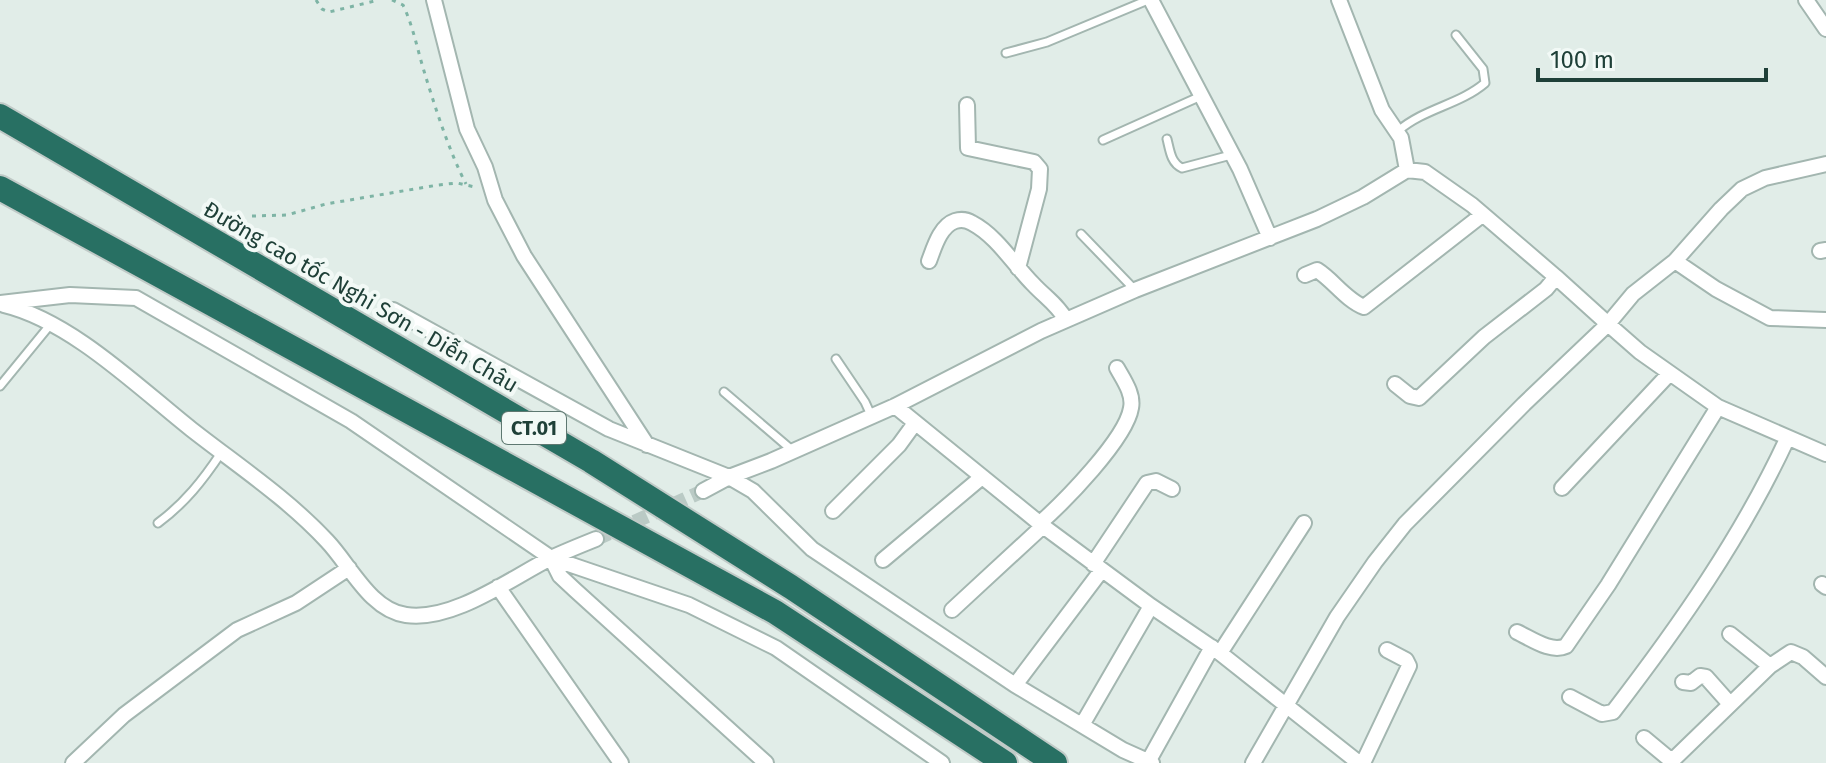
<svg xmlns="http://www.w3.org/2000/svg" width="1826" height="763" font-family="'Fira Sans',sans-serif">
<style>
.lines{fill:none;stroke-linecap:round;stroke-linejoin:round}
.minor-tunnel{stroke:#bacac5;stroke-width:14;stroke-dasharray:14 7;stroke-linecap:butt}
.service-casing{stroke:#a3b6b0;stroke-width:11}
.minor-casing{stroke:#a3b6b0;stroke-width:18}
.motorway-casing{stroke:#c0cac7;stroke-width:28}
.path{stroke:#7eb4a5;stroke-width:3;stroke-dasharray:4 6;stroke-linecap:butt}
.service{stroke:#fff;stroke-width:7}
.minor{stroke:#fff;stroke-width:14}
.motorway{stroke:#287063;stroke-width:24}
.labels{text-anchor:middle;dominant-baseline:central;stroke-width:8;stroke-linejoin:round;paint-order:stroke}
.shield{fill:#f2f9f6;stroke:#5e7871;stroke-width:2}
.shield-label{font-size:20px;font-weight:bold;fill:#1f4038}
.street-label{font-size:22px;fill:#1f4038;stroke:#f2f9f6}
</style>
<rect width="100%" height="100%" fill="#e1ede8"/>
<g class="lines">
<path class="minor-tunnel" d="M596,539l107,-48"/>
<g class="service-casing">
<path id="service" d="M1006,53l41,-11 101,-42
M1398,131c27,-23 61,-26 87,-48l-2,-14 -27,-34
M1167,139c3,12 4,24 15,29l49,-13
M1103,140l98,-44
M1081,234l54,56
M836,359l29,43 6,13
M0,386l50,-61
M724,392l69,59
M158,523c27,-20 45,-43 63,-70"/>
</g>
<g class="minor-casing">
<path id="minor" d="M434,0l33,129 18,38 10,33 29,56 123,189
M1151,0l89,169 30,69
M1339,0l43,110 19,28 6,32
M1806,0l20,29
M967,105l1,43 66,14 6,7 -1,20 -21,79
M1820,251l6,-1
M929,261c5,-13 11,-35 26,-40 6,-2 12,-1 17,2 25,13 42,42 61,61 12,13 25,21 33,36
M1675,261l41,28 54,29 56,2
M1305,275l12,-5c16,10 29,30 47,37l118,-92
M0,303l70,-8 66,3 215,123 200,137 138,47 87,43 166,115
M4,305c67,16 134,82 187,124 46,36 96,69 136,112 23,24 43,69 79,74 47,7 105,-37 145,-57 15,-7 30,-13 45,-19
M393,310l216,119 120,48 24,14 59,58 203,136 108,65 29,13
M1395,384l15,12 9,2 65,-61 62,-48 10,-12
M895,406l148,120 108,80 69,47 139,110
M1562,488l107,-114
M703,491l26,-14 42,-16 124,-55 146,-75 94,-41 182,-71 46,-22 44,-27 18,2 47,33 84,72 52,47 25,-30 42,-33 46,-52 21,-20 23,-11 61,-14
M833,511l66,-66 16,-22
M1039,524c25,-22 87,-85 92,-116 3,-14 -8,-29 -14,-40
M551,558l9,18 15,14 191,173
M883,560l99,-83
M1093,564l54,-81 9,-2 16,8
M1822,584l4,3
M498,587l123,176
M952,610l91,-84
M1517,632c15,7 34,21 49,14l42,-61 110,-178
M1730,634l40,32
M1220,653l84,-130
M1683,682l8,1 9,-7 6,1 24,27
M1015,685l86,-114
M1570,697l32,17 11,-2c66,-86 128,-174 174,-273
M1082,725l69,-119
M1644,738l24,20h7l95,-92 21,-14 12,5 23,20
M1148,762l64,-115
M73,763l51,-48 113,-85 59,-27 53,-35
M1253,763l84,-146 38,-55 30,-38 119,-120 84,-80 32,28 78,55 108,47
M1363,763l46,-97 -3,-6 -19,-10"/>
</g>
<g class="motorway-casing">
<path id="motorway" d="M0,116l591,345 200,126 264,176
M0,188l775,424 230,151"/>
</g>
<path class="path" d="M316,0l6,9 7,3 50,-12
M392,0l11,5c10,21 14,43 21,66 11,36 25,80 42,113
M252,216l35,-1 39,-11 112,-19 19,-2 18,4"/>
<use href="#service" class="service"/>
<use href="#minor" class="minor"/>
<use href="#motorway" class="motorway"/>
</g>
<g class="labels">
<rect class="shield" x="502" y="412" width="64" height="32" rx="6"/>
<g class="shield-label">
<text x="534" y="428">CT.01</text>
</g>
<g class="street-label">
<text transform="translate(361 297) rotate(30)">Đường cao tốc Nghi Sơn - Diễn Châu</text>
</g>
</g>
<path d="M1538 68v12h228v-12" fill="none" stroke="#1f4038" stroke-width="4"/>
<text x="1550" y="68" font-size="24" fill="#1f4038" stroke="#f2f9f6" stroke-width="6" paint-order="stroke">100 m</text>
</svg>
